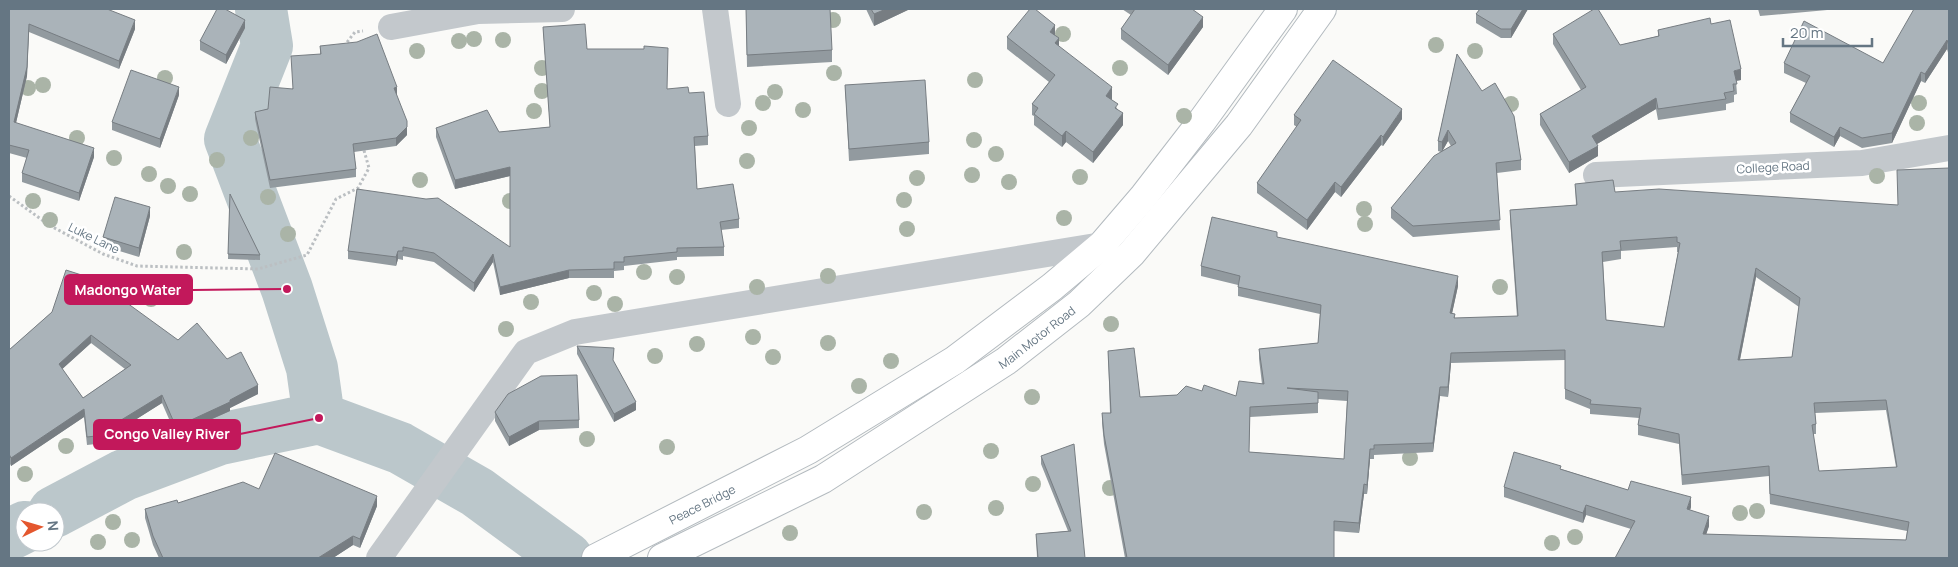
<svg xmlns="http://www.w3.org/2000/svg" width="1958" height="567" font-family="Manrope,sans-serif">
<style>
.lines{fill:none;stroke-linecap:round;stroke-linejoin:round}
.river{stroke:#bbc7cb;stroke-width:52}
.secondary-casing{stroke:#b3babf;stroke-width:30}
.path{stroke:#bbbfc2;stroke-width:3;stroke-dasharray:2.5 2.5;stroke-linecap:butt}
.minor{stroke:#c3c8cc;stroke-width:26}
.secondary{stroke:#fff;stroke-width:28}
.tree{fill:#aab4a7}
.wall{fill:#929a9f;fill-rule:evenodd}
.shaded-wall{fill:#777d82}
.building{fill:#aab3b9;stroke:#777d82;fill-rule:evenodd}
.labels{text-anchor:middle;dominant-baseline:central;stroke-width:5;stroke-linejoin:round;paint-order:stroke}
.street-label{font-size:12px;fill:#657683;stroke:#fff}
.leader{fill:none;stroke:#c2185b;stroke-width:2}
.callout-dot{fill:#c2185b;stroke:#fff;stroke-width:2}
.callout{fill:#c2185b;stroke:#c2185b;stroke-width:2}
.callout-label{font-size:14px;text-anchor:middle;font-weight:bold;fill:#fff}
</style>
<rect width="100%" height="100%" fill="#fafaf8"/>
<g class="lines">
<path class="river" d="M261,9l6,37 -37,93 57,150 25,79 7,50
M54,512l70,-37 96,-36 99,-21 81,30 77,44 90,66
M9,535l16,-8"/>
<g class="secondary-casing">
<g id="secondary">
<path id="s1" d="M596,558l212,-108 147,-90 97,-73 50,-42 42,-49 58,-75 81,-112"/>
<path id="s2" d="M662,558l161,-79 183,-118 73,-57 52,-50 108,-129 83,-116"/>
</g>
</g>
<path class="path" d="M344,46l11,-14 8,-1
M9,196l40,29 54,29 34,12 121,3 49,-14 29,-56 22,-11 11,-20 -6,-21"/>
<path class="minor" d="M715,9l13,95
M391,27l87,-16 84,-2
M1596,175l266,-12 87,-15
M379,558l147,-206 49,-20 527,-87"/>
<use href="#secondary" class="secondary"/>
</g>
<g class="tree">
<circle cx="833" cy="20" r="8"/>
<circle cx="1063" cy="34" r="8"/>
<circle cx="474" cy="39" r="8"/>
<circle cx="503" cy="40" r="8"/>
<circle cx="459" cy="41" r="8"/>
<circle cx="1436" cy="45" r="8"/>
<circle cx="417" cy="51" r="8"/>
<circle cx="1475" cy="51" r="8"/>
<circle cx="542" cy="68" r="8"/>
<circle cx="1120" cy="68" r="8"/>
<circle cx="834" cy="73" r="8"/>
<circle cx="165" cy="78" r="8"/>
<circle cx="975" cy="80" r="8"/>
<circle cx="43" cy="85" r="8"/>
<circle cx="28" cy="88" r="8"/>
<circle cx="542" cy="91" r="8"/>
<circle cx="775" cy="92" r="8"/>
<circle cx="763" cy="103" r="8"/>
<circle cx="1919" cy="103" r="8"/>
<circle cx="1511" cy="104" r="8"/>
<circle cx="803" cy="110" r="8"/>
<circle cx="534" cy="111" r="8"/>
<circle cx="1184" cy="116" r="8"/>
<circle cx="1917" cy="123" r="8"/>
<circle cx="749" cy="128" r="8"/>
<circle cx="77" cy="138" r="8"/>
<circle cx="251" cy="138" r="8"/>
<circle cx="974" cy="140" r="8"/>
<circle cx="996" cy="154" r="8"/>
<circle cx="114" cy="158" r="8"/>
<circle cx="217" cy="160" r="8"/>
<circle cx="747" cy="161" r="8"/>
<circle cx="149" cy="174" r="8"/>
<circle cx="972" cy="175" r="8"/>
<circle cx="1877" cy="176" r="8"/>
<circle cx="1080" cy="177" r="8"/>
<circle cx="917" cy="178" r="8"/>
<circle cx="420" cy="180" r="8"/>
<circle cx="1009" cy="182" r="8"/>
<circle cx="168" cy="186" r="8"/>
<circle cx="190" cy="194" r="8"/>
<circle cx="268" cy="197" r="8"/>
<circle cx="904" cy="200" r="8"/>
<circle cx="33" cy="201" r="8"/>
<circle cx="510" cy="201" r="8"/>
<circle cx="1364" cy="209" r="8"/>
<circle cx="1064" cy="218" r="8"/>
<circle cx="50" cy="220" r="8"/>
<circle cx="1365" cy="224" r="8"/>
<circle cx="907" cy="229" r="8"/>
<circle cx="288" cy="234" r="8"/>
<circle cx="184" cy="252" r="8"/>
<circle cx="644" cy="272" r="8"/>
<circle cx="828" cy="276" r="8"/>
<circle cx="677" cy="277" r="8"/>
<circle cx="757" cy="287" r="8"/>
<circle cx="1500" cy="287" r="8"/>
<circle cx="594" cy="293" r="8"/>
<circle cx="151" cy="299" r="8"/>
<circle cx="531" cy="302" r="8"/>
<circle cx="615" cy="304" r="8"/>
<circle cx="1111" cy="324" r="8"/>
<circle cx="506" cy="329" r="8"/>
<circle cx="753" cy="337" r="8"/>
<circle cx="828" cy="343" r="8"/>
<circle cx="697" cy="344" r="8"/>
<circle cx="655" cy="356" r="8"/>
<circle cx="773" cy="357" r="8"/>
<circle cx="891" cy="361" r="8"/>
<circle cx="859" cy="386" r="8"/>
<circle cx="1032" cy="397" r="8"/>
<circle cx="587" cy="439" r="8"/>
<circle cx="66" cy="446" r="8"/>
<circle cx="667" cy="447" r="8"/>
<circle cx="991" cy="451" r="8"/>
<circle cx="1410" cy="458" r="8"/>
<circle cx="25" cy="474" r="8"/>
<circle cx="1033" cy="484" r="8"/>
<circle cx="1110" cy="488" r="8"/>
<circle cx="996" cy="508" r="8"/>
<circle cx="1757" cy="511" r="8"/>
<circle cx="924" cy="512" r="8"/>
<circle cx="1740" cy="513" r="8"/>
<circle cx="113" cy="522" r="8"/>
<circle cx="790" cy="533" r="8"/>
<circle cx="1575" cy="537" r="8"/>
<circle cx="132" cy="540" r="8"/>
<circle cx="98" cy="542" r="8"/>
<circle cx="1552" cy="543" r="8"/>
</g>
<path class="wall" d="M9,9l126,20 -16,40 -90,-37 -2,44 -11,47 78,34 -15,44 -57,-19v-9l5,-15 -18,-5z
M746,9l86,41v12l-85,5z
M866,9h44l-36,17z
M1122,9h70l11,18 -35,48 -47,-36v-10l10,-14z
M1480,9h48l-17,29h-10l-25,-15v-9z
M1758,9h80l-78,7z
M1949,9v47l-2,-7 -22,34 -4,-2 -29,62 -30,5 -22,-12 -6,11 -44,-25v-9l16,-30 -22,-10v-10h99z
M1711,24l30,56 -5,1 1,13 -3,1v7l-8,2v6l-68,10 -2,-11 -59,35 1,12 -29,17 -29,-48v-11l41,-24 -28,-46v-10l67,11 38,-9v-6z
M543,27l124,62 22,4 19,43v9l-13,1 2,43 42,30v9l-18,2 3,17v9l-47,1v3l-53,6v4l-10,1v7h-45l-69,17 -7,-33 -19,30 -40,-30 -31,-6v4l-5,-1 -2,7 -48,-7v-8l9,-62 153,58v-71l-55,13 -19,-52v-9l63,4 51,-5z
M245,28l-19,36 -26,-14v-9z
M1055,36l4,11 53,52v1l6,10 5,15 -30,38 -27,-21 -4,5 -28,-22v-9l-2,-1v-11l17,-22 -42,-33v-12z
M320,46l77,48 -1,1 11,40 -11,11 -42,6 2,17v8l-86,11 -15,-69v-7l13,-3 24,-20 28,-35z
M1457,54l64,106v10l-24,3 3,57 -87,7 -22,-19v-10l50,-56 -3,-1v-10zM1448,141l3,5 -9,5z
M845,85l84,57v12l-80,7z
M179,95l-19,53 -48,-18v-8z
M1294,115l108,4 -19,27 -2,-1 -40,52 -6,-5 -28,38 -50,-37v-10l40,-56 -3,-2z
M1575,184l40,8 283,13 51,353 -318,-29 -45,-14 -3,8 -79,-26v-10l57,-18 67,21 63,17 -1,3 19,16 -3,8 200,6 1,-9 -137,-27 -1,-28 -87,9 -3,-41 -41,-9v-10l1,-7 -49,-4v-5l-25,-10v-39l-114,3 -3,34 -8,-1 -7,56 -59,3v4h-4l-3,35h-3l-5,39 -25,-2v27h-209l-21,-114 -2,-21v-10h8l-2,-62 32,46 37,-2 25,-4 34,5 26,-12 -3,-25v-10l59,-6 2,-29 -82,-18v-11l-37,-9v-10l76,-29 181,49 -6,27 3,5 62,-1 -7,-98v-9l66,-5zM1677,247v5h1l-14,75 -58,-7 -3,-58 18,-3v-8zM1756,277l43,30 -7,50 -52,3zM1318,399l29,2 -3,58 -95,-7 1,-35 68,-4zM1886,410l10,57 -77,4 -6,-37h3v-10l-1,-11z
M230,194l30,61v5l-32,-1z
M150,216l-11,41 -36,-11v-9z
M52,312l126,28 80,54 -28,14v3l-54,24 -14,-32 -48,30v9l-27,3 -3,-28 -73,49 -2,-4v-112zM91,343l34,26 -42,29 -21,-29z
M577,346l36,15 23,49 -22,12 -37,-68z
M495,412l84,8v8l-40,2 -30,16 -14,-25z
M1041,456l44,102h-48l-1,-24 32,-3 -27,-67z
M259,489l118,17 -17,42 -7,-3 -20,13h-174l-6,-13 -8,-27v-9z"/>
<path class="shaded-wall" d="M886,9h24l-36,17v-12z
M1523,9h5l-17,29v-9z
M1203,17v10l-35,48v-10z
M135,20v9l-16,40v-8z
M245,20v8l-19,36v-9z
M29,24l-2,52 -13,55v-9z
M1055,25v12l-5,-5z
M1059,38v12l-4,-7z
M1947,40v9l-22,34v-9z
M1741,69v11l-7,1v-10z
M1921,72v9l-29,62v-10z
M179,87v8l-19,53v-9z
M397,87v7l-3,2v-8z
M1112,87v12l-6,8v-11z
M1656,98v11l-64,38v-11z
M1402,109v10l-19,27v-9z
M1123,113v12l-30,38v-11z
M407,127v8l-11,11v-8z
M1840,127v9l-6,11v-10z
M1448,130v11l-6,11v-10z
M1066,131v11l-4,5v-11z
M1381,135v10l-40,52v-10z
M1598,146v10l-29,17v-11z
M94,148v9l-15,44v-8z
M510,167v9l-55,13v-9z
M1335,182v10l-28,38v-10z
M150,207v9l-11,41v-9z
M398,251v8l-2,7v-9z
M493,254v8l-19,30v-9z
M1756,268v9l-18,92v-9z
M569,270v8l-69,17v-8z
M1458,276v10l-8,37v-10z
M91,335v8l-32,29v-8z
M1451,353v10l-3,34v-10z
M258,385v9l-28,14v3l-54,24v-8z
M1440,387v9l-7,56v-9z
M162,395v8l-49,31v-9z
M636,402v8l-22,12v-8z
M84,409v8l-73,49v-8z
M539,421v9l-30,16v-9z
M1370,449v10l-3,35v-9z
M1364,484v10l-5,39v-10z
M377,496v10l-17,42v-9z
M1691,497v10l-4,12v-10z
M1586,505v10l-3,8v-10z
M1709,516v10l-6,18v-10z
M353,536v9l-20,13h-15z"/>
<path class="building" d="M9,9h98l28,11 -16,41 -90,-37 -2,43 -13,55 80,26 -15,45 -57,-20 7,-23 -20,-5z
M217,9h8l20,11 -19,35 -26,-14z
M746,9h84l2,41 -85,5z
M871,9h15l-12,5z
M1030,9h5l20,16 -5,7 9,6 -4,5 57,44 -6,9 12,8 -3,4 8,5 -30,39 -27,-21 -4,5 -28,-22 4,-6 -6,-4 23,-29 -48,-38z
M1135,9h57l11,8 -35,48 -47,-36z
M1480,9h43l-12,20h-10l-25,-15z
M1594,9h4l22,36 39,-9 -1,-6 52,-12 1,6 19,-4 11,49 -7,2 3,13h-4l1,7 -10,2 2,6 -68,10 -2,-11 -64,38 6,10 -29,16 -29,-48 46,-27 -33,-53z
M1914,9h35v37l-2,-6 -22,34 -4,-2 -29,61 -30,5 -22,-11 -6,10 -44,-24 20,-37 -26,-13 20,-42 79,42z
M585,24l2,25h57v-3l24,2 -1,41 21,-2 1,6 15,-1 4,44 -14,1 3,52 36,-5 6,35 -19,3 4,25 -47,1v4l-53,5v5h-10v7l-45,1 -69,17 -7,-33 -19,29 -40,-30 -31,-6v4h-5l-2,6 -48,-6 9,-62 69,10 12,-1 72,49v-80l-55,13 -19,-52 51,-18 12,22 51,-5 -7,-100z
M377,34l20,53 -3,1 13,33v6l-11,11 -43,6 3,25 -86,11 -15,-68 13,-3 2,-22 23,2 -2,-33 30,-2 -1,-8 37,-4z
M1457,54l25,37 13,-8 19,33 7,44 -25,3 4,57 -87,6 -22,-18 43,-52 22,-13 -8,-13 -6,12 -4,-1z
M1333,60l69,49 -19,28 -2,-2 -40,52 -6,-5 -28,38 -50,-37 44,-63 -7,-5z
M131,70l48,17 -19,52 -48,-17z
M925,80l4,62 -80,7 -4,-64z
M1949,168v390h-334l20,-37 -49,-16 -3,8 -79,-26 10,-35 47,14 -1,3 68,21 3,-9 60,16 -4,12 22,7 -6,18 203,6 3,-18 -139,-28 -1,-28 -87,9 -3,-41 -41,-9 3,-17 -51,-4 1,-4 -26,-11v-39l-114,3 -3,34h-8l-7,56 -59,2v4h-4l-3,36 -3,-1 -5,39 -25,-2v37h-207l-23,-123 -2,-22h9l-3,-62 26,-3 6,49 37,-2 9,-9 16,5 2,-6 32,11 3,-15 25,3 -5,-35 59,-6 3,-38 -83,-18 2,-11 -39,-10 11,-49 65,15v5l181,39 -8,37 5,1 -1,4 64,-2 -8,-106 67,-5 -2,-21 38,-4 2,12 44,-3 239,16 -1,-35zM1677,237v5l3,1 -16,84 -58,-7 -4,-68 19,-2 -1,-9zM1756,268l44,30 -8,59 -54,3zM1287,388l61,3 -4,68 -95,-7 1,-45 68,-4v-11zM1886,400l11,67 -78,4 -7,-46 4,-1 -2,-21z
M230,194l30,61 -32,-1z
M115,197l35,10 -11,41 -36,-11z
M66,270l28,9 84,61 19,-17 30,36 14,-7 17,33 -28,15v2l-54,25 -14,-32 -49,30 1,9 -27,3 -3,-28 -73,49 -2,-4v-22l1,-1 -1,-1v-80l43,-38zM91,335l40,30 -48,33 -24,-34z
M577,346l37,2 -1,12 23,42 -22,12z
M577,375l2,45 -40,1 -30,16 -14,-25 13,-18 33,-18z
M1074,444l11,114h-47l-2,-24 35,-3 -30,-75z
M275,453l102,43 -17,43 -7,-3 -35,22h-155l-10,-22 -8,-27 32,-9 1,3 65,-21 16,7z"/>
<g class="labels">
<g class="street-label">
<text transform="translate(1773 167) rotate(-3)">College Road</text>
<text transform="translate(94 238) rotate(26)">Luke Lane</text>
<text stroke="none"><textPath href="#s2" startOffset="436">Main Motor Road</textPath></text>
<text stroke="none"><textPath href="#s1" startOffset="119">Peace Bridge</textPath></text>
</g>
</g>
<path class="leader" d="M287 289L192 290M319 418L240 434"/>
<g class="callout-dot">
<circle cx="287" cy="289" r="5"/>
<circle cx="319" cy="418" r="5"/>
</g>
<g class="callout">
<rect x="65" y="275" width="127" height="29" rx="5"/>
<rect x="94" y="420" width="146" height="29" rx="5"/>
</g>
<g class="callout-label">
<text x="128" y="295">Madongo Water</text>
<text x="167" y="439">Congo Valley River</text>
</g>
<rect width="1958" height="567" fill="none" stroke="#657683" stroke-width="20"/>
<g transform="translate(40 527) rotate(85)"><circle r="24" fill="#ffffff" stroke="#c1c8cd"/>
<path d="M0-4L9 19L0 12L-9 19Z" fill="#e4572e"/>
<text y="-8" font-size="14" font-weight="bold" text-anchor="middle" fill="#657683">N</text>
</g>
<path d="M1783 38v8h89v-8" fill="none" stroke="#657683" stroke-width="2.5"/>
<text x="1790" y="38" font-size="15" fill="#657683" stroke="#ffffff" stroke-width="4" paint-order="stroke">20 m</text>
</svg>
